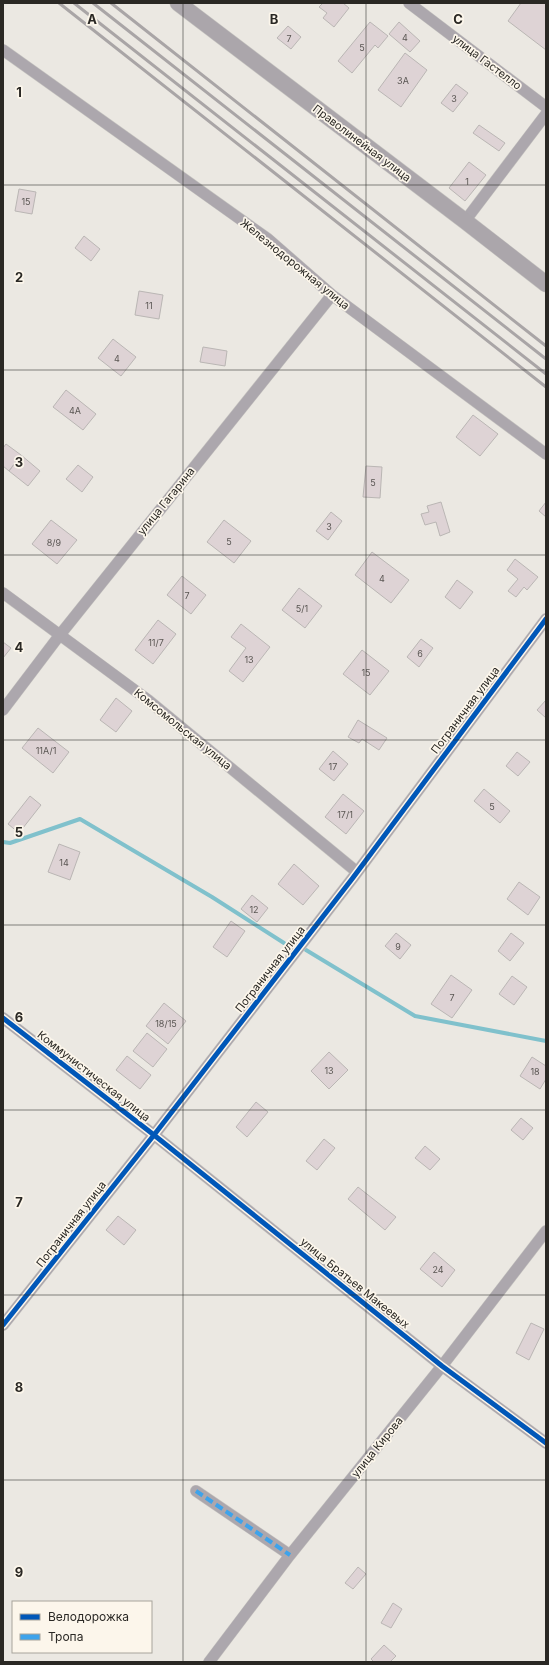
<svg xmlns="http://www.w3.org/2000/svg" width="549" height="1665" font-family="Inter,sans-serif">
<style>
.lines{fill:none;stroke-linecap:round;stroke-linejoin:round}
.stream{stroke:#80c1cc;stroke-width:4}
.building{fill:#ded3d5;stroke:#bab6b4}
.minor-casing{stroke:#c7c5c1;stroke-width:12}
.secondary-casing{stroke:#c7c5c1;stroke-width:17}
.minor{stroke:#aca7ad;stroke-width:11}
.secondary{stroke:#aba6ab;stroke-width:16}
.rail{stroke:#a9a5a6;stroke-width:3}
.quiet{stroke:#3ea3eb;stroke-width:4;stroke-dasharray:8 4;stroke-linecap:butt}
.cycleway-casing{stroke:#fcf6eb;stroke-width:8}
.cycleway{stroke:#0057b8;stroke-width:5}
.grid{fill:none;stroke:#2a2824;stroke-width:1;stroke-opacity:0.55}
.labels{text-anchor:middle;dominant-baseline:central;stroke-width:3.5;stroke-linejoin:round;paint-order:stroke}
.number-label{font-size:9px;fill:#5a5653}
.street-label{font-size:11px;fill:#2a2824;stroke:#fcf6eb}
.grid-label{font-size:13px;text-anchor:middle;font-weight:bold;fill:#2a2824;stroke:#fcf6eb;stroke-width:3.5;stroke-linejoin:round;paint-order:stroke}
</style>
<rect width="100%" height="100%" fill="#ebe8e2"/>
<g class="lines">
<path class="stream" d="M3,842l7,1 70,-24 132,78 72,46
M306,950l109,66 131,25"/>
</g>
<path class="building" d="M323,3h20l6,5 -15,19 -11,-9 4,-5 -8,-6z
M521,3h25v47l-38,-29z
M370,22l18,14 -10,12 -3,-3 -23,28 -14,-12z
M399,22l21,19 -10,11 -21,-18z
M288,26l13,11 -10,12 -14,-11z
M405,53l22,17 -26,37 -23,-17z
M456,84l12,9 -15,19 -12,-9z
M479,125l26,18 -6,8 -26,-18z
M469,162l17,13 -21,26 -16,-13z
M19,189l17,3 -4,22 -17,-3z
M84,236l16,13 -9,12 -16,-13z
M139,291l24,4 -4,24 -24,-4z
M113,339l23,18 -15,19 -23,-18z
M203,347l24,4 -2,15 -25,-4z
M66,390l30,24 -13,16 -30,-23z
M473,415l25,19 -18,22 -24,-19z
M6,444l15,11 -12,16 -6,-5v-18z
M21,455l19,16 -12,15 -19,-15z
M78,465l15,12 -11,15 -16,-13z
M366,466l16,1 -2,31 -17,-1z
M441,502l9,30 -10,4 -4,-14 -11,3 -4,-11 8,-2 -2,-6z
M546,502v15l-7,-6z
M331,512l11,9 -14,19 -12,-9z
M51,520l26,20 -20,24 -25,-20z
M224,520l27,21 -17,22 -27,-21z
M372,552l37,28 -18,23 -36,-28z
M515,559l23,18 -11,13 -3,-3 -8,10 -8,-6 10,-12 -11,-9z
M182,576l24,19 -15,19 -24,-19z
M457,580l16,12 -13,17 -15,-12z
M299,588l23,18 -17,22 -23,-18z
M158,620l18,14 -23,30 -18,-14z
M241,624l29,23 -27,35 -14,-11 17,-23 -15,-11z
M421,639l12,9 -14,19 -12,-10z
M3,642l8,6 -8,10z
M362,650l27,21 -19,24 -27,-21z
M116,698l16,13 -16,21 -16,-12z
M546,700v18l-9,-8z
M358,720l29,18 -8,12 -17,-11 -3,4 -11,-6z
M38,728l31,24 -16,21 -31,-25z
M333,751l15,13 -14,17 -15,-12z
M517,752l13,10 -12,14 -12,-10z
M484,789l26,22 -10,12 -26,-22z
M343,794l21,17 -18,23 -21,-17z
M30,796l11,9 -22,28 -11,-9z
M59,844l21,8 -10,28 -22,-8z
M294,864l25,22 -16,19 -25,-21z
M519,882l21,15 -12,18 -21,-16z
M252,895l16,13 -11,14 -16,-13z
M231,921l14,10 -18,26 -14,-10z
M396,933l15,12 -11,14 -15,-13z
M511,933l13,10 -14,18 -12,-10z
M451,975l21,15 -20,28 -21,-14z
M512,976l15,11 -13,18 -15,-11z
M164,1003l22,18 -18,23 -22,-18z
M147,1033l20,16 -14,18 -20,-16z
M329,1052l19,18 -19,19 -18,-18z
M127,1056l24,19 -11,14 -24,-19z
M532,1057l14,9v13l-6,10 -20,-13z
M256,1102l12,10 -21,25 -11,-10z
M521,1118l12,10 -10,12 -12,-10z
M324,1139l11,9 -18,22 -11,-9z
M425,1146l15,13 -10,11 -15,-12z
M358,1187l38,30 -11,13 -37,-31z
M118,1216l18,14 -12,15 -18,-15z
M434,1252l21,18 -13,17 -22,-18z
M531,1323l13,6 -15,31 -13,-7z
M358,1567l8,7 -13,15 -8,-6z
M393,1603l9,6 -11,19 -10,-5z
M384,1645l12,11 -6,6h-16l-3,-3z"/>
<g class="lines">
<g class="minor-casing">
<path id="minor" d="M409,3l137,104
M3,50l265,189 64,56 214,159
M465,221l81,-107
M3,593l145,107 209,172
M3,710l56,-74 273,-341
M3,1018l151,117 288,231 104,77
M3,1325l151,-190 198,-256 194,-260
M196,1491l94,64
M209,1662l81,-107 152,-189 104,-135"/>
</g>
<g class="secondary-casing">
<path id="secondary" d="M178,3l287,218 81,63"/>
</g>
<use href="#minor" class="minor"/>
<use href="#secondary" class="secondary"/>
<path class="rail" d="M59,3l487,384
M74,3l472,371
M93,3l453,356
M111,3l435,343"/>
<path class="quiet" d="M196,1491l94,64"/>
<g class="cycleway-casing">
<path id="cycleway" d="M3,1018l151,117 288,231 104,77
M3,1325l151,-190 198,-256 194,-260"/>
</g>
<use href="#cycleway" class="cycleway"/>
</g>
<path class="grid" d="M183,3v1659M366,3v1659M3,185h543M3,370h543M3,555h543M3,740h543M3,925h543M3,1110h543M3,1295h543M3,1480h543"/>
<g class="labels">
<g class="number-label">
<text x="405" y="37">4</text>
<text x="289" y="38">7</text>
<text x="362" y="47">5</text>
<text x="403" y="80">3А</text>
<text x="454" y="98">3</text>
<text x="467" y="181">1</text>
<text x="26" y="201">15</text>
<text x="149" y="305">11</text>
<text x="117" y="358">4</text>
<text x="75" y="410">4А</text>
<text x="373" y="482">5</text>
<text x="329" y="526">3</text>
<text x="229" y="541">5</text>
<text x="54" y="542">8/9</text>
<text x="382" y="578">4</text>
<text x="187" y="595">7</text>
<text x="302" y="608">5/1</text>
<text x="156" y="642">11/7</text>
<text x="420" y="653">6</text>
<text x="249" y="659">13</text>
<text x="366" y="672">15</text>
<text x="46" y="750">11А/1</text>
<text x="333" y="766">17</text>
<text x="492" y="806">5</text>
<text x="345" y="814">17/1</text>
<text x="64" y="862">14</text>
<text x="254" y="909">12</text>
<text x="398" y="946">9</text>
<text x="452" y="997">7</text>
<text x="166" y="1023">18/15</text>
<text x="329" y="1070">13</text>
<text x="535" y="1071">18</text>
<text x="438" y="1269">24</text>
</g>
<g class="street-label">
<text transform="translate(487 62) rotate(37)">улица Гастелло</text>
<text transform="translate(362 143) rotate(37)">Праволинейная улица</text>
<text transform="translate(295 264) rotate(39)">Железнодорожная улица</text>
<text transform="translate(166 501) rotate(-51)">улица Гагарина</text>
<text transform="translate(465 710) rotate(-53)">Пограничная улица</text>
<text transform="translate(183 729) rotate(39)">Комсомольская улица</text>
<text transform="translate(270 969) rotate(-52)">Пограничная улица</text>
<text transform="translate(94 1076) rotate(38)">Коммунистическая улица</text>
<text transform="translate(71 1224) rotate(-52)">Пограничная улица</text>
<text transform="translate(355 1283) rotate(39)">улица Братьев Макеевых</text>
<text transform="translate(377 1447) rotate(-51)">улица Кирова</text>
</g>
</g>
<g class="grid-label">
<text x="92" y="24">A</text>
<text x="274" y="24">B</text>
<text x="458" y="24">C</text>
<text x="19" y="97">1</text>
<text x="19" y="282">2</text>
<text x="19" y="467">3</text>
<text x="19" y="652">4</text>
<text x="19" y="837">5</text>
<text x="19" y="1022">6</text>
<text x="19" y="1207">7</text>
<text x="19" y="1392">8</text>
<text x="19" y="1577">9</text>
</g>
<rect width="549" height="1665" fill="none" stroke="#2a2824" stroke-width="8"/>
<rect x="12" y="1601" width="140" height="52" fill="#fcf6eb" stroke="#a8a49b"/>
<rect x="20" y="1614" width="20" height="6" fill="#0057b8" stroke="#a8a49b"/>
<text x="48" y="1621" font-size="12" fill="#2a2824">Велодорожка</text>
<rect x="20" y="1634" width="20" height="6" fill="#3ea3eb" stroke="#a8a49b"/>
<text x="48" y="1641" font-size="12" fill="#2a2824">Тропа</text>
</svg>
